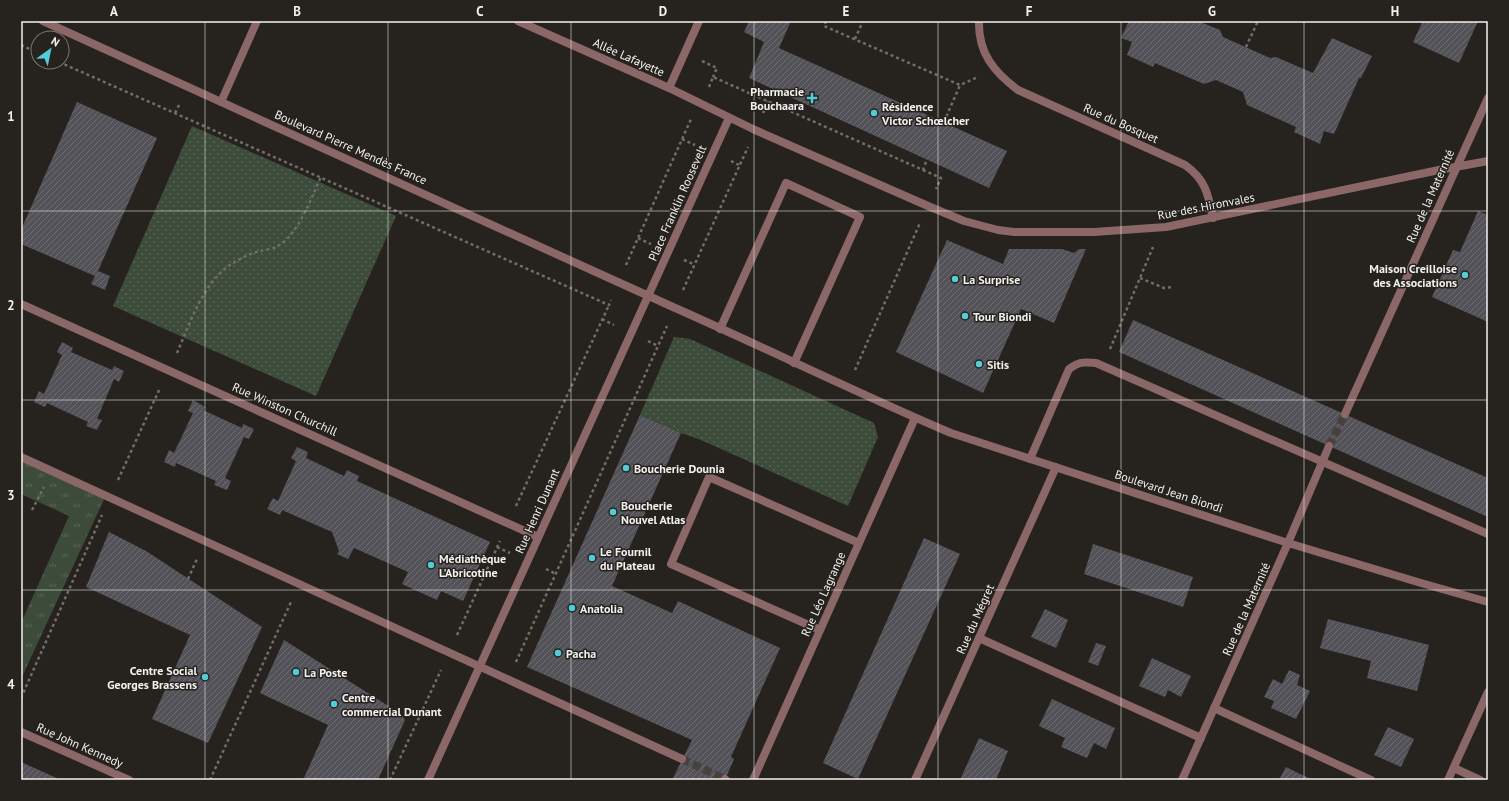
<svg xmlns="http://www.w3.org/2000/svg" width="1509" height="801" font-family="'PT Sans',sans-serif">
<style>
.grass{fill:url(#grass-tufts)}
.park{fill:url(#park-dots)}
.building{fill:url(#building-hatch)}
.lines{fill:none;stroke-linecap:round;stroke-linejoin:round}
.street-tunnel{stroke:#45423e;stroke-width:8;stroke-dasharray:8 4;stroke-linecap:butt}
.path{stroke:#706d6a;stroke-width:2.5;stroke-dasharray:3 3;stroke-linecap:butt}
.lane{stroke:#8b6767;stroke-width:8}
.street{stroke:#8b6767;stroke-width:8}
.grid{fill:none;stroke:#f3f1ee;stroke-width:1;stroke-opacity:0.55}
.poi-dot{fill:#52ccd6;stroke:#26231f;stroke-width:1.5}
.labels{text-anchor:middle;dominant-baseline:central;stroke-width:3;stroke-linejoin:round;paint-order:stroke}
.street-label{font-size:12px;fill:#f3f1ee;stroke:#26231f}
.poi-label{font-size:12px;font-weight:bold;fill:#f3f1ee;stroke:#26231f;text-anchor:start}
.neatline{fill:none;stroke:#f3f1ee;stroke-width:1.5}
.grid-label{font-size:13px;text-anchor:middle;font-weight:bold;fill:#f3f1ee}
</style>
<defs>
<pattern id="grass-tufts" width="24" height="20" patternUnits="userSpaceOnUse"><rect width="24" height="20" fill="#3d4b3a"/><path d="M3 7l-1-3M5 7V3M7 7l1-3M15 17l-1-3M17 17v-4M19 17l1-3" fill="none" stroke="#5a6557"/></pattern>
<pattern id="park-dots" width="8" height="8" patternUnits="userSpaceOnUse"><rect width="8" height="8" fill="#3d4b3a"/><path d="M2 2h.1M6 6h.1" fill="none" stroke="#5a6557" stroke-width="1.8" stroke-linecap="round"/></pattern>
<pattern id="building-hatch" width="6" height="6" patternUnits="userSpaceOnUse"><rect width="6" height="6" fill="#525258"/><path d="M-1 1l2-2M0 6l6-6M5 7l2-2" fill="none" stroke="#6b6b70"/></pattern>
</defs>
<rect width="100%" height="100%" fill="#26231f"/>
<path class="grass" d="M21,457l85,38 -85,184v-56l48,-107 -48,-22z"/>
<path class="park" d="M192,126l204,90 -80,180 -203,-90z
M674,337l16,2 184,84 4,14 -30,69 -147,-66 -20,-7 -41,-18z"/>
<path class="building" d="M749,21h42l-12,27 228,103 -18,37 -240,-110 15,-36 -20,-10z
M1129,21h69l22,9 3,7 47,21 6,-1 37,16 19,-35 40,18 -11,22h-2l-25,56 -10,-3 -4,13 -26,-12 2,-5 -49,-22 -4,-13 -27,-12 -12,4 -49,-21 -2,4 -26,-12 5,-13 -11,-4z
M1418,21h60l-19,42 -46,-21 9,-19z
M77,102l80,36 -59,133 12,5 -5,14 -14,-6 4,-8 -74,-32v-14z
M1478,211l10,4v107l-56,-25 21,-47 7,2z
M947,240l56,24 6,-15h53l12,4 5,-4h7l-32,74 -33,-14 -38,84 -87,-41z
M1133,320l355,158v39l-369,-165z
M62,342l11,6 -2,4 41,18 2,-4 10,5 -5,11 -5,-3 -17,40 5,1 -5,10 -11,-4 2,-4 -41,-19 -2,4 -11,-5 5,-11 5,3 18,-39 -5,-3z
M193,400l12,7 -2,3 39,18 1,-4 11,5 -5,10 -5,-2 -19,41 6,3 -4,9 -13,-5 2,-4 -40,-18 -1,4 -11,-5 5,-12 5,3 19,-40 -5,-2z
M640,415l41,18 -69,153 60,27 6,-12 102,47 -49,109 3,2 -9,21h-53l20,-40 -165,-73z
M297,447l11,5 -2,6 38,18 3,-6 12,6 -2,5 133,61 -27,59 -22,-10 -4,9 -35,-16 6,-12 -54,-24 -6,11 -11,-5 2,-3 -7,-19 -50,-22 -2,5 -13,-6 6,-11 5,3 18,-40 -5,-3z
M109,532l37,19 116,76 -54,116 -56,-24 38,-84 -104,-48z
M924,538l36,16 -102,225 -35,-16z
M1093,544l100,33 -10,30 -99,-33z
M1045,609l23,11 -12,28 -25,-11z
M1328,619l101,26 -12,46 -50,-13 4,-17 -51,-13z
M284,640l117,74 4,6 -27,60h-75l25,-55 -68,-32z
M1096,643l10,3 -8,20 -10,-4z
M1152,658l39,18 -10,21 -13,-7 -3,7 -26,-11z
M1289,670l11,5 -3,10 13,6 -14,28 -25,-11 3,-7 -10,-4 9,-18 9,5z
M1052,699l63,29 -9,21 -12,-6 -7,15 -26,-11 4,-9 -26,-12z
M1388,727l26,12 -13,28 -27,-12z
M979,738l29,13 -12,29h-36z
M21,762l40,18h-40z
M1286,767l12,6 15,7h-34z"/>
<g class="lines">
<path class="street-tunnel" d="M1329,446l16,-32
M682,759l43,20"/>
<path class="path" d="M826,21l-2,5 136,59 18,-8
M855,39l8,-18
M21,45l17,8
M1246,47l12,-26
M702,61l15,7 -4,9
M59,62l550,243 2,-5
M709,87l4,-10 210,93 4,-11
M175,113l5,-10
M763,113l5,-12
M944,122l16,-37
M682,139l13,6
M731,161l8,4
M923,170l18,8 -5,11
M638,238l13,6
M684,260l11,5
M626,265l65,-146
M1140,278l24,10 9,-1
M683,290l65,-143
M602,319l12,6
M648,341l10,5
M1110,349l43,-102
M177,353c13,-30 24,-65 50,-86 10,-7 21,-13 33,-16 5,-1 13,-2 18,-5 20,-11 33,-48 43,-69
M855,370l65,-147
M118,480l42,-92
M516,506l93,-201
M32,510l12,-23
M497,547l13,6
M546,569l10,5
M188,579l9,-20
M457,635l43,-94
M516,662l151,-336
M21,698l81,-183
M210,780l81,-178
M390,780l51,-110"/>
<path class="lane" d="M720,329l66,-146 74,34 -66,146
M1030,459l39,-90c11,-8 14,-7 27,-6l392,171
M820,630l-149,-66 38,-87 150,66
M979,638l222,100
M1214,708l157,72
M1454,768l26,12"/>
<path class="street" d="M43,21c210,95 420,192 630,286 93,41 184,86 278,126l337,110 133,40 67,19
M518,21l151,67 86,42 173,76 36,15 34,9 16,2h80l72,-5 273,-57 49,-9
M979,21c-1,32 15,51 39,69l167,75c21,15 23,29 28,53
M669,88l30,-67
M221,102l36,-81
M21,304l517,233
M1345,414l143,-316
M21,457l661,302
M21,732l108,48
M725,779l1,1
M428,780l301,-662
M753,780l162,-362
M915,780l141,-313
M1182,780l106,-237 41,-97
M1448,780l40,-88"/>
</g>
<path class="grid" d="M205,21v759M388,21v759M571,21v759M754,21v759M938,21v759M1121,21v759M1304,21v759M21,211h1467M21,400h1467M21,590h1467"/>
<g class="poi-dot">
<path d="M810 92h4v4h4v4h-4v4h-4v-4h-4v-4h4z"/>
<circle cx="874" cy="113" r="4"/>
<circle cx="1465" cy="275" r="4"/>
<circle cx="955" cy="279" r="4"/>
<circle cx="965" cy="316" r="4"/>
<circle cx="979" cy="364" r="4"/>
<circle cx="626" cy="468" r="4"/>
<circle cx="613" cy="512" r="4"/>
<circle cx="592" cy="558" r="4"/>
<circle cx="431" cy="565" r="4"/>
<circle cx="572" cy="608" r="4"/>
<circle cx="558" cy="653" r="4"/>
<circle cx="296" cy="672" r="4"/>
<circle cx="205" cy="677" r="4"/>
<circle cx="334" cy="704" r="4"/>
</g>
<g class="labels">
<g class="street-label">
<text transform="translate(629 57) rotate(24)">Allée Lafayette</text>
<text transform="translate(1121 123) rotate(24)">Rue du Bosquet</text>
<text transform="translate(351 147) rotate(24)">Boulevard Pierre Mendès France</text>
<text transform="translate(1430 196) rotate(-66)">Rue de la Maternité</text>
<text transform="translate(677 203) rotate(-66)">Place Franklin Roosevelt</text>
<text transform="translate(1206 206) rotate(-11)">Rue des Hironvales</text>
<text transform="translate(285 409) rotate(24)">Rue Winston Churchill</text>
<text transform="translate(1169 491) rotate(18)">Boulevard Jean Biondi</text>
<text transform="translate(537 511) rotate(-66)">Rue Henri Dunant</text>
<text transform="translate(823 594) rotate(-66)">Rue Léo Lagrange</text>
<text transform="translate(1246 609) rotate(-66)">Rue de la Maternité</text>
<text transform="translate(975 619) rotate(-66)">Rue du Mégret</text>
<text transform="translate(80 745) rotate(24)">Rue John Kennedy</text>
</g>
<g class="poi-label">
<text x="804" y="91" text-anchor="end">Pharmacie<tspan x="804" dy="14">Bouchaara</tspan></text>
<text x="882" y="106">Résidence<tspan x="882" dy="14">Victor Schœlcher</tspan></text>
<text x="1457" y="268" text-anchor="end">Maison Creilloise<tspan x="1457" dy="14">des Associations</tspan></text>
<text x="963" y="279">La Surprise</text>
<text x="973" y="316">Tour Biondi</text>
<text x="987" y="364">Sitis</text>
<text x="634" y="468">Boucherie Dounia</text>
<text x="621" y="505">Boucherie<tspan x="621" dy="14">Nouvel Atlas</tspan></text>
<text x="600" y="551">Le Fournil<tspan x="600" dy="14">du Plateau</tspan></text>
<text x="439" y="558">Médiathèque<tspan x="439" dy="14">L'Abricotine</tspan></text>
<text x="580" y="608">Anatolia</text>
<text x="566" y="653">Pacha</text>
<text x="197" y="670" text-anchor="end">Centre Social<tspan x="197" dy="14">Georges Brassens</tspan></text>
<text x="304" y="672">La Poste</text>
<text x="342" y="697">Centre<tspan x="342" dy="14">commercial Dunant</tspan></text>
</g>
</g>
<rect width="1509" height="801" fill="none" stroke="#26231f" stroke-width="44"/>
<g transform="translate(50 50) rotate(33)"><circle r="19" fill="#26231f" stroke="#787572"/>
<path d="M0-3L7 15L0 10L-7 15Z" fill="#52ccd6"/>
<text y="-6" font-size="11" font-weight="bold" text-anchor="middle" fill="#f3f1ee">N</text>
</g>
<rect x="22" y="22" width="1465" height="757" class="neatline"/>
<g class="grid-label">
<text x="114" y="16">A</text>
<text x="297" y="16">B</text>
<text x="480" y="16">C</text>
<text x="663" y="16">D</text>
<text x="846" y="16">E</text>
<text x="1029" y="16">F</text>
<text x="1212" y="16">G</text>
<text x="1395" y="16">H</text>
<text x="11" y="121">1</text>
<text x="11" y="310">2</text>
<text x="11" y="500">3</text>
<text x="11" y="689">4</text>
</g>
</svg>
